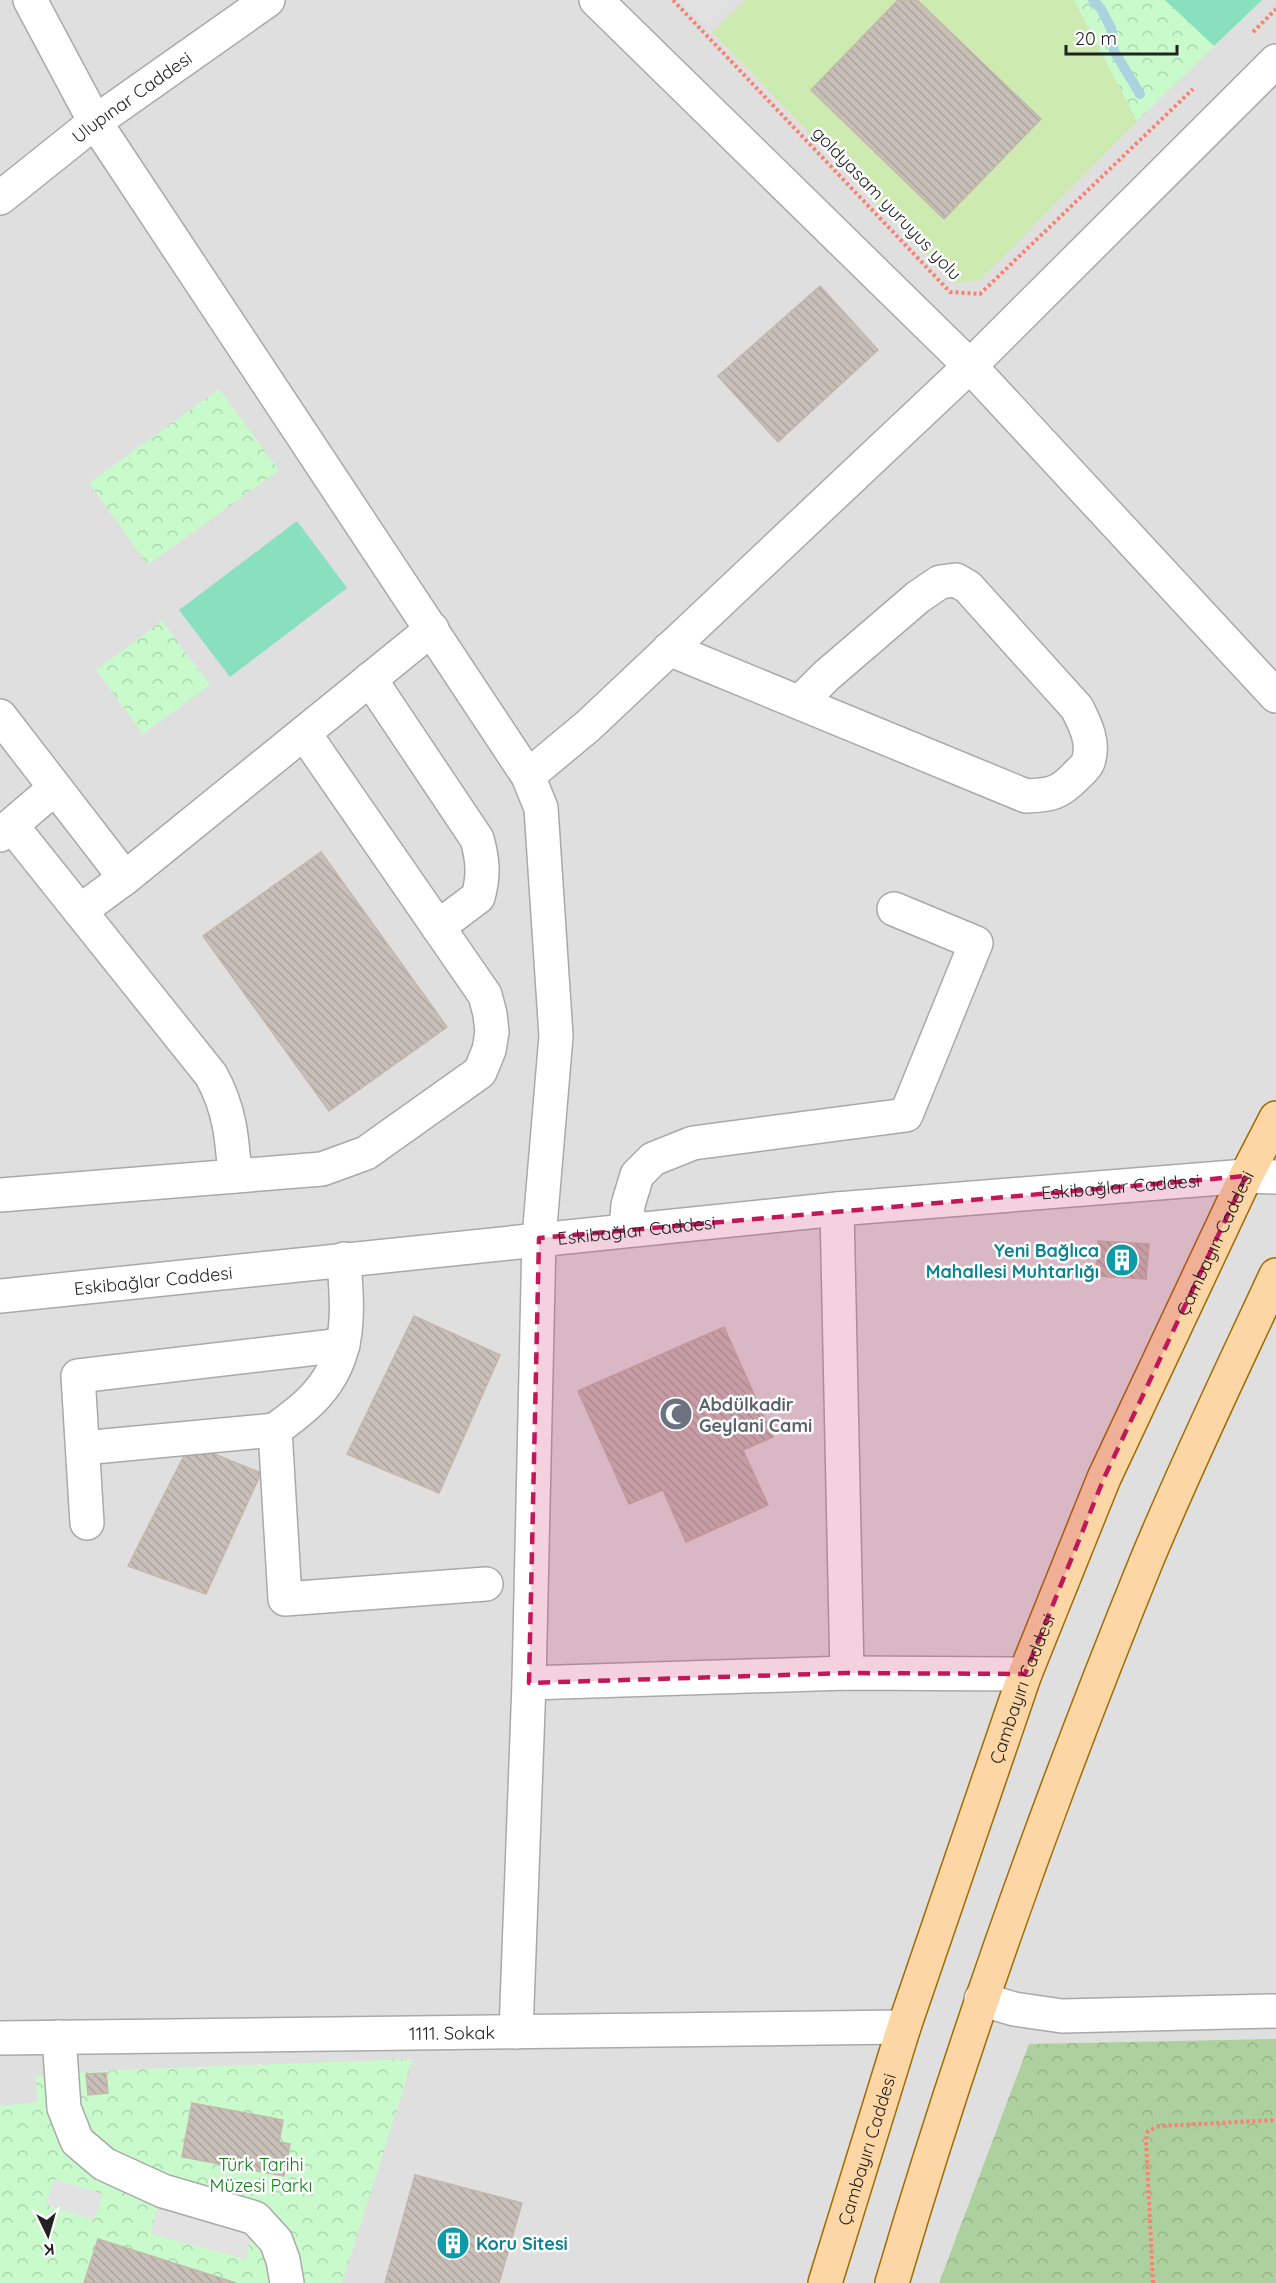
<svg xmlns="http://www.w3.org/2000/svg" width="1276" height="2283" font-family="Quicksand,sans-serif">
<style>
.residential{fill:#e0dfdf}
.grass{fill:#cdebb0}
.forest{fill:url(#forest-crowns)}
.park{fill:url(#park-crowns)}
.pitch{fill:#88e0be}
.parking{fill:#e2e2e2}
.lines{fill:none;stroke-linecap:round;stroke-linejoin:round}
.stream{stroke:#aad3df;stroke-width:10}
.building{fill:url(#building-back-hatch);stroke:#c4b6ab;stroke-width:1.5}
.minor-casing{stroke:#a9a9a9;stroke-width:36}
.major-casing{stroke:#a06b00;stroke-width:36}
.path{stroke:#fa8072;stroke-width:4;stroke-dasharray:3 3;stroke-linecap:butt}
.minor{stroke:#fff;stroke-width:33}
.major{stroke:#fcd6a4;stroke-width:33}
.marked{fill:#c2185b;fill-opacity:0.2;stroke:#c2185b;stroke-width:4.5;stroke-dasharray:12 8;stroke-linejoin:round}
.labels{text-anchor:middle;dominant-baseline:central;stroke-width:5;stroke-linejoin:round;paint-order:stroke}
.street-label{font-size:18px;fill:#222;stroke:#fff}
.culture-label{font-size:18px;font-weight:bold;fill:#0d838f;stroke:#fff;text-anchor:end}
.worship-label{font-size:18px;font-weight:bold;fill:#5b616d;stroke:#fff;text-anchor:start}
.park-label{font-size:18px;fill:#0c8416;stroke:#fff}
</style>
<defs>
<pattern id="forest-crowns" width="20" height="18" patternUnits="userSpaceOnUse" patternTransform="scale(1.5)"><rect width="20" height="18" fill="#add19e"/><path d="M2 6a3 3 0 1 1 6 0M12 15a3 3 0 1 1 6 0" fill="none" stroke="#95b388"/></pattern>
<pattern id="park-crowns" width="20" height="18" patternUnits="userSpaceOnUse" patternTransform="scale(1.5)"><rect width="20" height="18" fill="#c8facc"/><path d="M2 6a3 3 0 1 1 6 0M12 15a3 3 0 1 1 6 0" fill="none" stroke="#acd6af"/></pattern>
<pattern id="building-back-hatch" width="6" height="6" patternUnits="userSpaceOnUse" patternTransform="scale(1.5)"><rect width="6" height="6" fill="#c7bfb8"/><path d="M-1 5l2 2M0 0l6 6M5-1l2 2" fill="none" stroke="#aba49e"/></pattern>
</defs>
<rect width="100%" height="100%" fill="#f2efe9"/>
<path class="residential" d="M0,0h1276v2283h-1276z"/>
<path class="grass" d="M746,0h328l63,121 -157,159 -26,3 -242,-251z"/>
<path class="forest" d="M1276,2039v244h-337l90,-239z"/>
<path class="park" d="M1074,0h188l-125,121z
M219,389l60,81 -131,95 -59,-82z
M162,621l48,64 -67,49 -47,-64z
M413,2059l-71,224h-342v-177l37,-4 -1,-26 80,-6z"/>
<path class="pitch" d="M1165,0h97l-48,46z
M297,521l50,67 -117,89 -51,-67z"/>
<path class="parking" d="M675,0h56l-25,24z
M54,2179l49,15 -9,26 -48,-15z
M157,2208l95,25 -6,26 -95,-25z"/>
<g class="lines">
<path class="stream" d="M1093,0l8,9 10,19 3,23 26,43"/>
</g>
<path class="building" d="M898,0h19l124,119 -97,100 -133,-129z
M820,286l58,64 -100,92 -60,-66z
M321,852l126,175 -118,84 -126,-175z
M1098,1241l51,3 -3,35 -50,-3z
M414,1316l86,39 -61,138 -92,-39z
M724,1327l49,110 -30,13 25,55 -82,37 -23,-52 -34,14 -51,-113z
M190,1444l71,29 -55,121 -78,-28z
M106,2073l2,20 -20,2 -2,-21z
M192,2103l91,17 -4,22 11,2 -6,32 -102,-19z
M415,2175l107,28 -23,80h-114z
M98,2239l138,44h-152z"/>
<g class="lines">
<g class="minor-casing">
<g id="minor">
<path d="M30,0l65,122 433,654 13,32 15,228 -17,202 -10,445 -13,349"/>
<path d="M596,0l374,366 306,330"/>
<path id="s1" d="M0,198l95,-76 173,-122"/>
<path d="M669,649l357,147c24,-1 33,-2 50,-20 4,-4 10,-9 12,-14 7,-19 -3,-38 -11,-54l-109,-121 -12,-7 -16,2 -22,15 -92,79 -26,26"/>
<path d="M370,679l107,160c6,21 7,37 1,58l-40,30"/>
<path d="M0,716l125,162"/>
<path d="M528,776l60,-50 382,-360 306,-305"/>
<path d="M12,826l199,249c19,34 21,63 24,101"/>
<path d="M0,835l55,-47"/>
<path d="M80,911l45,-33 307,-249"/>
<path d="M0,1195l322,-26 44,-16 114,-81 9,-22 3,-18 -2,-18 -5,-19 -181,-262"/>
<path d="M837,1209l10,464"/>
<path d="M626,1229l2,-24 9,-30 16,-16 40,-16 213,-28 70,-172 -82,-34"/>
<path d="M344,1259c3,49 9,94 -26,134 -12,15 -28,25 -43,37l10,169 201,-15"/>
<path id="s2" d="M0,1296l837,-87 409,-33 30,1"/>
<path d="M83,1448l192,-18"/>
<path d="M87,1523l-9,-147 265,-31"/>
<path d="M529,1683l318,-10 178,1"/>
<path d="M981,1999l33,10 48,7 214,-5"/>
<path d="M59,2037l5,71 13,33 27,23 59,27 92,27 21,23 7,19 4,23"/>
<path id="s3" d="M0,2038l904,-11"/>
</g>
</g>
<g class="major-casing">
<g id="major">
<path id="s4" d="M825,2283l79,-256 121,-353 79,-196 142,-302 30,-58"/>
<path d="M892,2283c72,-245 158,-485 254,-721 40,-97 86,-192 130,-287"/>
</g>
</g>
<path class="path" d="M673,0l277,292 30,2 213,-205
M1253,32l23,-23
M1153,2283l-7,-144 2,-8 11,-5 117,-6"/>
<use href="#minor" class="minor"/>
<use href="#major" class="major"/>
</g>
<path class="marked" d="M1246,1176l-142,302 -79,196 -178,-1 -318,10 10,-445z"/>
<defs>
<g id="building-disc" transform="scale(1.725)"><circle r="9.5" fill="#0f9aa8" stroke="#fff"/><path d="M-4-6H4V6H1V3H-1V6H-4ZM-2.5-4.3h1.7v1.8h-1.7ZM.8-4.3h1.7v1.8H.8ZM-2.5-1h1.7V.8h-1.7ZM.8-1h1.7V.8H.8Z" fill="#fff"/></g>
<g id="mosque-disc" transform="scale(1.725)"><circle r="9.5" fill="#6b7280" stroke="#fff"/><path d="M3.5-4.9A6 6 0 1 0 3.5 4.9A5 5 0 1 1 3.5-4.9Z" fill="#fff"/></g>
</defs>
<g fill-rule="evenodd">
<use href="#building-disc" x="1122" y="1260"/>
<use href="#mosque-disc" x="676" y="1414"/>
<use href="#building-disc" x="453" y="2243"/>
</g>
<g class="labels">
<g class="street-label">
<text stroke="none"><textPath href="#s1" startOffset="166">Ulupınar Caddesi</textPath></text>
<text transform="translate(887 203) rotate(46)">goldyasam yuruyus yolu</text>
<text stroke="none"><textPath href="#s2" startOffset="1126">Eskibağlar Caddesi</textPath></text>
<text stroke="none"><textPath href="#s2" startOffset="640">Eskibağlar Caddesi</textPath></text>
<text stroke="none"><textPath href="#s4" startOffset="1112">Çambayırı Caddesi</textPath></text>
<text stroke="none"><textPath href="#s2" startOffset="154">Eskibağlar Caddesi</textPath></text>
<text stroke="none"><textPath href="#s4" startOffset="626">Çambayırı Caddesi</textPath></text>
<text stroke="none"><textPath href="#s3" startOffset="452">1111. Sokak</textPath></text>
<text stroke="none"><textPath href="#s4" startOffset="140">Çambayırı Caddesi</textPath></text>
</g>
<g class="culture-label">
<text x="1099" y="1250">Yeni Bağlıca<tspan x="1099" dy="21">Mahallesi Muhtarlığı</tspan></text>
<text x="476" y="2243" text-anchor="start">Koru Sitesi</text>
</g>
<g class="worship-label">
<text x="699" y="1404">Abdülkadir<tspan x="699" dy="21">Geylani Cami</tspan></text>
</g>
<g class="park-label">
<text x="261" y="2164">Türk Tarihi<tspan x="261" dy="21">Müzesi Parkı</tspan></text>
</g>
</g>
<g transform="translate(48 2235) rotate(175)" stroke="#ffffff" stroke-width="4.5" paint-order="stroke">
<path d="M0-4.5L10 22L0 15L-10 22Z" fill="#222222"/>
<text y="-9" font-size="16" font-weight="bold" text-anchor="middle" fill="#222222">K</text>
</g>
<path d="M1066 45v9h111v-9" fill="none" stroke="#222222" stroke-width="3"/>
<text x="1075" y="45" font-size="18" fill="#222222" stroke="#ffffff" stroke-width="4.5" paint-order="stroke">20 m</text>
</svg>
